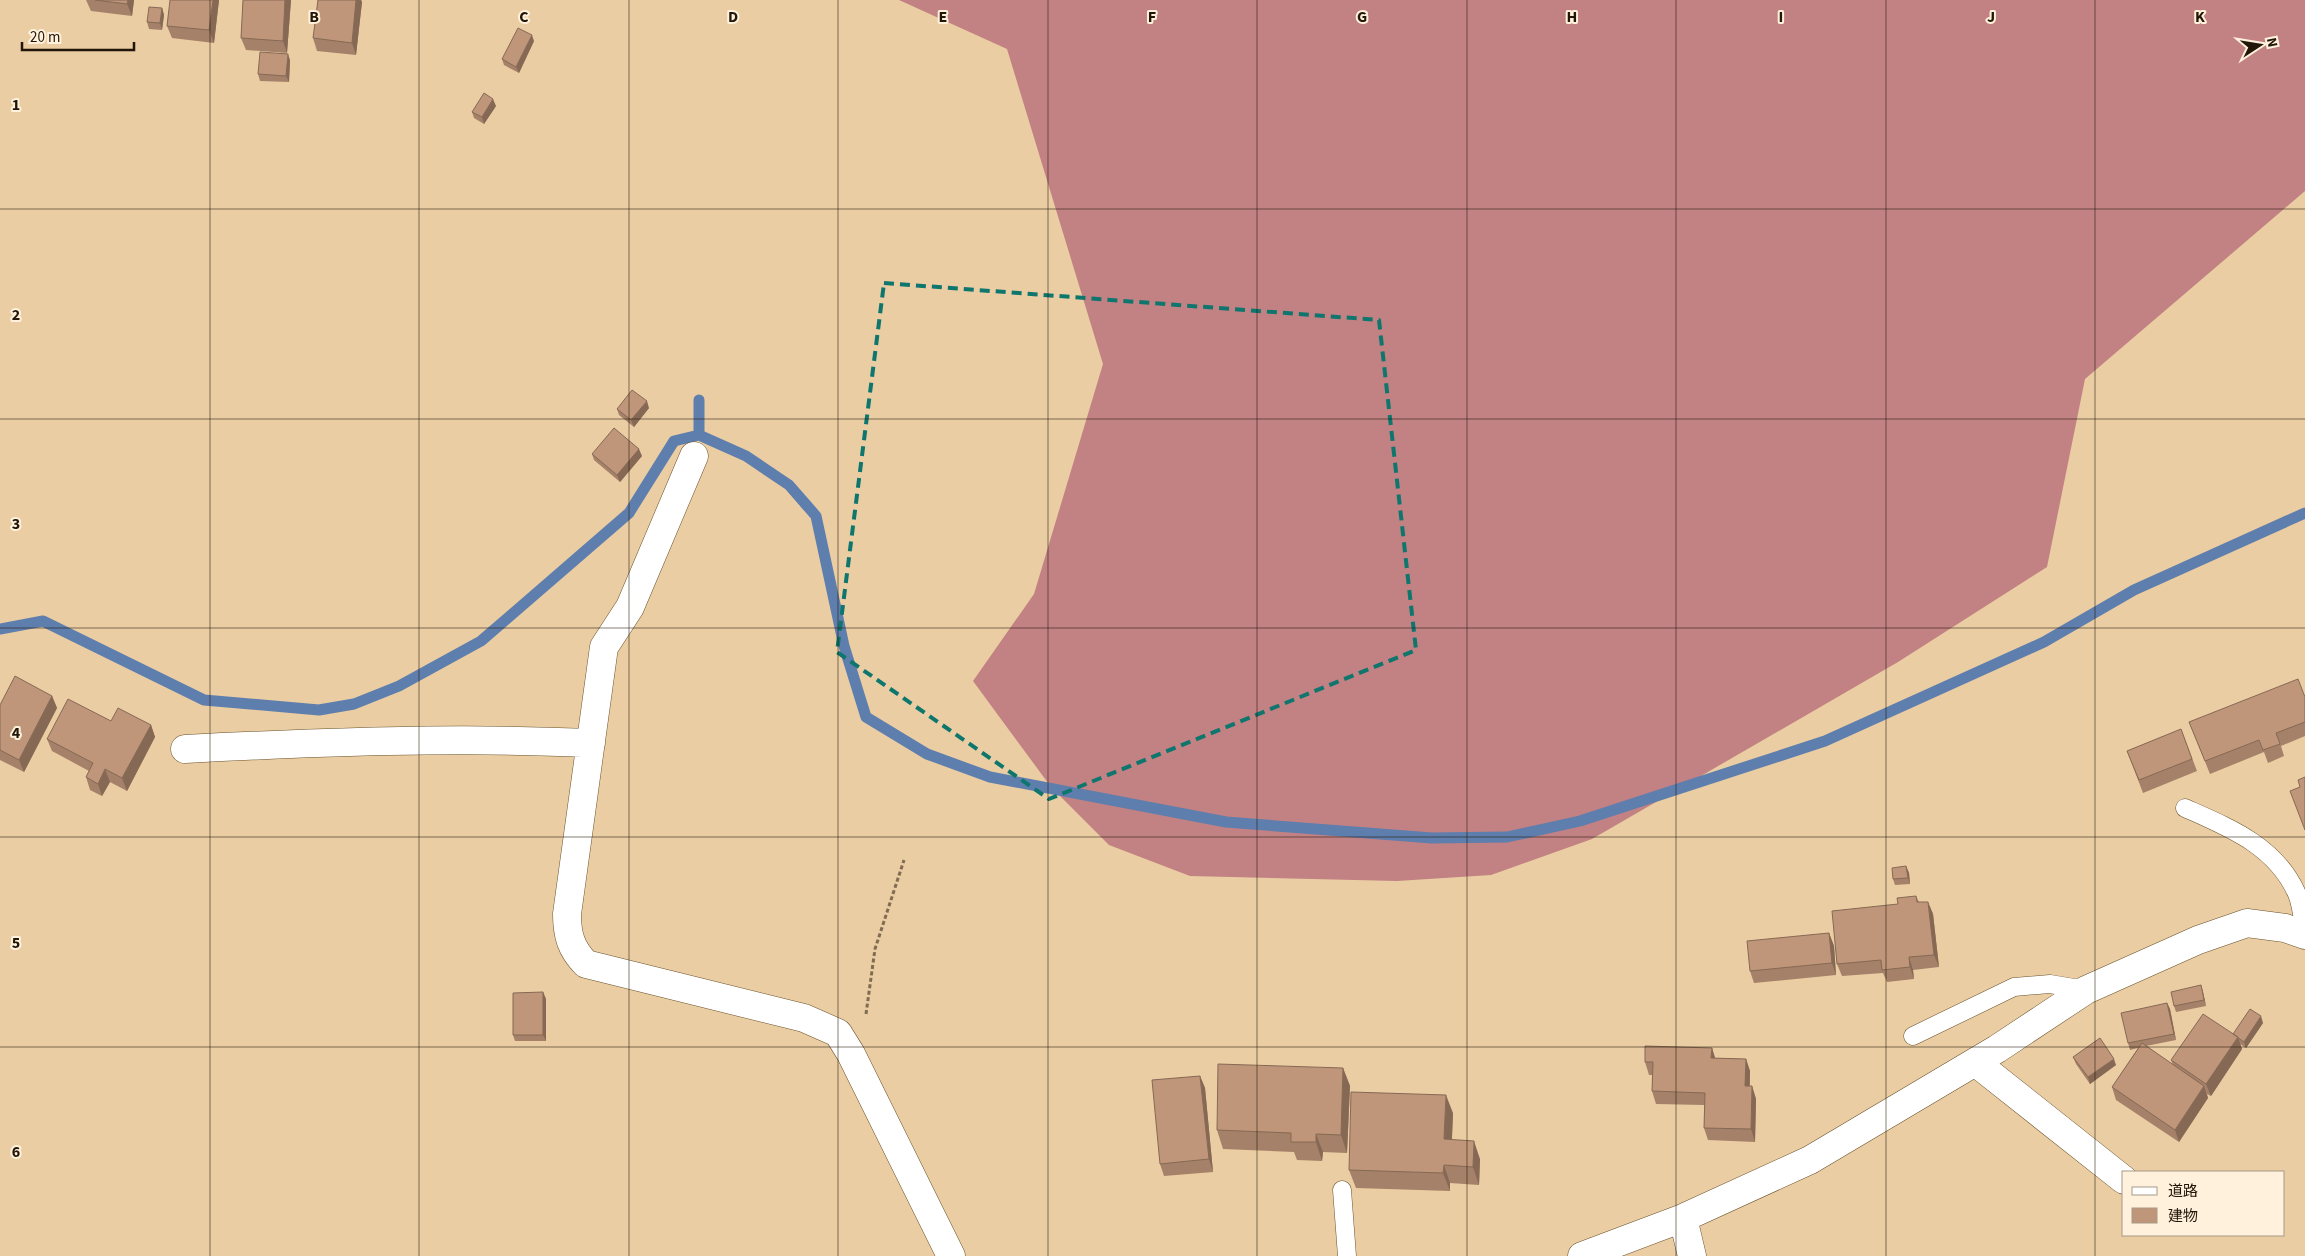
<svg xmlns="http://www.w3.org/2000/svg" width="2305" height="1256" font-family="'Source Sans 3','Noto Sans JP',sans-serif">
<style>
.forest{fill:#c28183}
.lines{fill:none;stroke-linecap:round;stroke-linejoin:round}
.stream{stroke:#5e7ead;stroke-width:11}
.service-casing{stroke:#6a522b;stroke-width:19}
.minor-casing{stroke:#6a522b;stroke-width:29}
.path{stroke:#806c51;stroke-width:3;stroke-dasharray:4 2.5;stroke-linecap:butt}
.service{stroke:#fff;stroke-width:18}
.minor{stroke:#fff;stroke-width:28}
.wall{fill:#a48168}
.shaded-wall{fill:#866955}
.building{fill:#bf9679;stroke:#866955}
.marked{fill:none;stroke:#0f766e;stroke-width:4;stroke-dasharray:10 6;stroke-linejoin:round}
.grid{fill:none;stroke:#211607;stroke-width:1;stroke-opacity:0.55}
.grid-label{font-size:16px;text-anchor:middle;font-weight:bold;fill:#211607;stroke:#fff1dc;stroke-width:4;stroke-linejoin:round;paint-order:stroke}
</style>
<rect width="100%" height="100%" fill="#eacda3"/>
<path class="forest" d="M899,0h1406v191l-220,188 -38,188 -149,95 -306,177 -101,36 -94,6 -207,-5 -81,-31 -58,-58 -78,-106 61,-87 69,-230 -96,-315z"/>
<g class="lines">
<path class="stream" d="M699,435v-35
M0,629l43,-8 161,79 115,10 35,-6 45,-18 82,-45 148,-128 45,-72 25,-6 47,21 43,29 27,31 28,130 22,71 61,37 63,23 236,45 206,16 75,-1 73,-16 245,-80 219,-99 90,-52 171,-77"/>
<g class="service-casing">
<path id="service" d="M2185,808c45,20 91,38 112,86 5,12 6,28 8,41
M1913,1036l101,-49 36,-3 36,6
M1342,1190l5,66"/>
</g>
<g class="minor-casing">
<path id="minor" d="M694,456l-64,151 -26,40 -37,267c0,21 4,35 19,50l218,54 34,15 13,21 100,202
M185,749c136,-7 270,-12 406,-6
M1975,1062l149,118
M1683,1218l9,38
M1582,1256l101,-38 127,-58 187,-111 89,-59 112,-50 49,-17 38,5 20,7"/>
</g>
<path class="path" d="M866,1014l9,-65 29,-89"/>
<use href="#service" class="service"/>
<use href="#minor" class="minor"/>
</g>
<path class="wall" d="M86,0h48l-2,16 -41,-5z
M219,0l-5,43 -42,-5 -5,-12z
M243,0h48l-4,53 -41,-3 -5,-12z
M318,0h43l1,2 -6,53 -39,-4 -4,-13z
M162,8l2,7 -2,15 -13,-1 -2,-7z
M534,41l-15,32 -15,-8 -2,-6z
M290,60l-1,22 -29,-1 -2,-7z
M496,106l-12,18 -10,-6 -2,-6z
M649,408l-15,19 -15,-12 -2,-6z
M592,454l50,2 -22,26 -26,-22z
M52,696l5,12 -33,64 -24,-12v-55z
M2305,697v39l-24,10 3,10 -16,7 -4,-11 -54,22 -21,-52z
M111,721l40,4 4,12 -28,54 -17,-9 -8,14 -12,-6 -4,-13 3,-6 -37,-20 -5,-12z
M2181,729l16,42 -54,22 -16,-42z
M1906,866l3,7 1,11 -15,1 -2,-6z
M1916,896l3,6h9l5,12 6,53 -26,3 1,9 -27,3 -4,-9 -41,3 -5,-12 61,-60z
M1829,933l5,13 2,29 -82,8 -4,-12z
M2201,985l2,7 3,14 -30,6 -2,-6z
M543,992l3,7v42h-31l-2,-6z
M2167,1003l3,6 6,31 -30,6 27,19 -2,-5 62,-26 30,-11 -17,25 -6,-4 2,5 -31,47 -4,-2 1,4 -29,44 -63,-42 -4,-13 26,-39 -8,2 -2,-7z
M1712,1048l3,10 31,1 4,12v15h2l4,13 -1,43 -47,-2 -4,-12v-23l-48,-1 -4,-13v-16h-3l-4,-13z
M2073,1057l43,8 -26,19 -14,-20z
M1343,1068l7,18 -3,67 -24,-1 -1,9 -25,-1 -3,-8 -71,-3 -6,-19z
M1200,1076l5,12 8,84 -49,4 -4,-12z
M1453,1113l-1,26 28,20 -1,26 -29,-2v8l-94,-3 -7,-18z"/>
<path class="shaded-wall" d="M128,0h6l-2,16 -5,-12z
M213,0h6l-5,43 -5,-13z
M285,0h6l-4,53 -4,-12z
M356,0h5l1,2 -6,53 -4,-12z
M162,8l2,7 -2,15 -2,-7z
M532,35l2,6 -15,32 -3,-6z
M288,54l2,6 -1,22 -3,-6z
M493,99l3,7 -12,18 -2,-7z
M647,401l2,7 -15,19 -3,-7z
M639,449l3,7 -22,26 -3,-7z
M52,696l5,12 -33,64 -5,-12z
M151,725l4,12 -28,54 -5,-13z
M105,769l5,13 -8,14 -4,-12z
M1906,866l3,7 1,11 -2,-6z
M1928,902l5,12 6,53 -5,-12z
M1829,933l5,13 2,29 -4,-12z
M1909,957l4,13 1,9 -4,-12z
M2201,985l2,7 3,14 -2,-6z
M543,992l3,7v42l-3,-6z
M2167,1003l3,6 6,31 -2,-6z
M2261,1016l2,7 -17,25 -2,-6z
M2238,1037l4,12 -31,47 -5,-12z
M1712,1048l4,13 -5,-3z
M1746,1059l4,12 -1,28 -4,-13z
M2114,1059l2,6 -26,19 -2,-7z
M1343,1068l7,18 -3,67 -6,-18z
M1200,1076l5,12 8,84 -4,-13z
M1752,1086l4,13 -1,43 -4,-13z
M2204,1086l4,12 -29,44 -4,-12z
M1446,1095l7,18 -2,44 -7,-18z
M1316,1134l7,18 -1,9 -6,-19z
M1474,1141l6,18 -1,26 -6,-18z
M1444,1165l6,18v8l-7,-18z"/>
<path class="building" d="M95,0h33l-1,4z
M170,0h43l-4,30 -42,-4z
M243,0h42l-2,41 -42,-3z
M318,0h38l-4,43 -39,-5z
M149,7l13,1 -2,15 -13,-1z
M518,28l14,7 -16,32 -14,-8z
M260,52l28,2 -2,22 -28,-2z
M484,93l9,6 -11,18 -10,-5z
M632,390l15,11 -16,19 -14,-11z
M614,428l25,21 -22,26 -25,-21z
M15,676l37,20 -33,64 -19,-10v-45z
M2298,679l7,18v25l-29,11 4,11 -17,6 -4,-10 -54,21 -16,-39z
M68,699l43,22 7,-13 33,17 -29,53 -17,-9 -7,15 -12,-7 7,-14 -46,-24z
M2181,729l11,30 -53,21 -12,-29z
M2305,777v53l-15,-39 10,-4 -2,-7z
M1906,866l2,12 -15,1 -1,-11z
M1916,896l1,6h11l6,53 -25,2 1,10 -28,3 -1,-10 -44,4 -5,-53 66,-7 -1,-6z
M1829,933l3,30 -82,8 -3,-30z
M2201,985l3,15 -30,6 -3,-14z
M543,992v43h-30v-42z
M2167,1003l7,31 -46,9 -7,-30z
M2250,1009l11,7 -17,26 -11,-8z
M2203,1014l35,23 -32,47 -35,-24z
M2100,1038l14,21 -26,18 -15,-20z
M2142,1043l62,43 -29,44 -63,-43z
M1645,1046l67,2 -1,10 35,1 -1,27h7l-1,43 -47,-1 1,-35 -53,-2 1,-29h-8z
M1218,1064l125,4 -2,67 -25,-1v8h-25v-9l-74,-3z
M1200,1076l9,83 -49,5 -8,-84z
M1351,1092l95,3 -2,44 30,2 -1,26 -29,-2 -1,8 -94,-3z"/>
<path class="marked" d="M884,283l495,37 37,330 -367,149 -212,-147z"/>
<path class="grid" d="M210,0v1256M419,0v1256M629,0v1256M838,0v1256M1048,0v1256M1257,0v1256M1467,0v1256M1676,0v1256M1886,0v1256M2095,0v1256M0,209h2305M0,419h2305M0,628h2305M0,837h2305M0,1047h2305"/>
<g class="grid-label">
<text x="314" y="22">B</text>
<text x="524" y="22">C</text>
<text x="733" y="22">D</text>
<text x="943" y="22">E</text>
<text x="1152" y="22">F</text>
<text x="1362" y="22">G</text>
<text x="1572" y="22">H</text>
<text x="1781" y="22">I</text>
<text x="1991" y="22">J</text>
<text x="2200" y="22">K</text>
<text x="16" y="110">1</text>
<text x="16" y="320">2</text>
<text x="16" y="529">3</text>
<text x="16" y="738">4</text>
<text x="16" y="948">5</text>
<text x="16" y="1157">6</text>
</g>
<rect x="2122" y="1171" width="162" height="65" fill="#fff1dc" stroke="#a69987"/>
<rect x="2132" y="1187" width="25" height="8" fill="#ffffff" stroke="#a69987"/>
<text x="2168" y="1196" font-size="15" fill="#211607">道路</text>
<rect x="2132" y="1208" width="25" height="15" fill="#bf9679" stroke="#a69987"/>
<text x="2168" y="1221" font-size="15" fill="#211607">建物</text>
<g transform="translate(2260 45) rotate(78)" stroke="#fff1dc" stroke-width="4" paint-order="stroke">
<path d="M0-4L9 19L0 12L-9 19Z" fill="#211607"/>
<text y="-8" font-size="14" font-weight="bold" text-anchor="middle" fill="#211607">N</text>
</g>
<path d="M22 42v8h112v-8" fill="none" stroke="#211607" stroke-width="2.5"/>
<text x="30" y="42" font-size="15" fill="#211607" stroke="#fff1dc" stroke-width="4" paint-order="stroke">20 m</text>
</svg>
